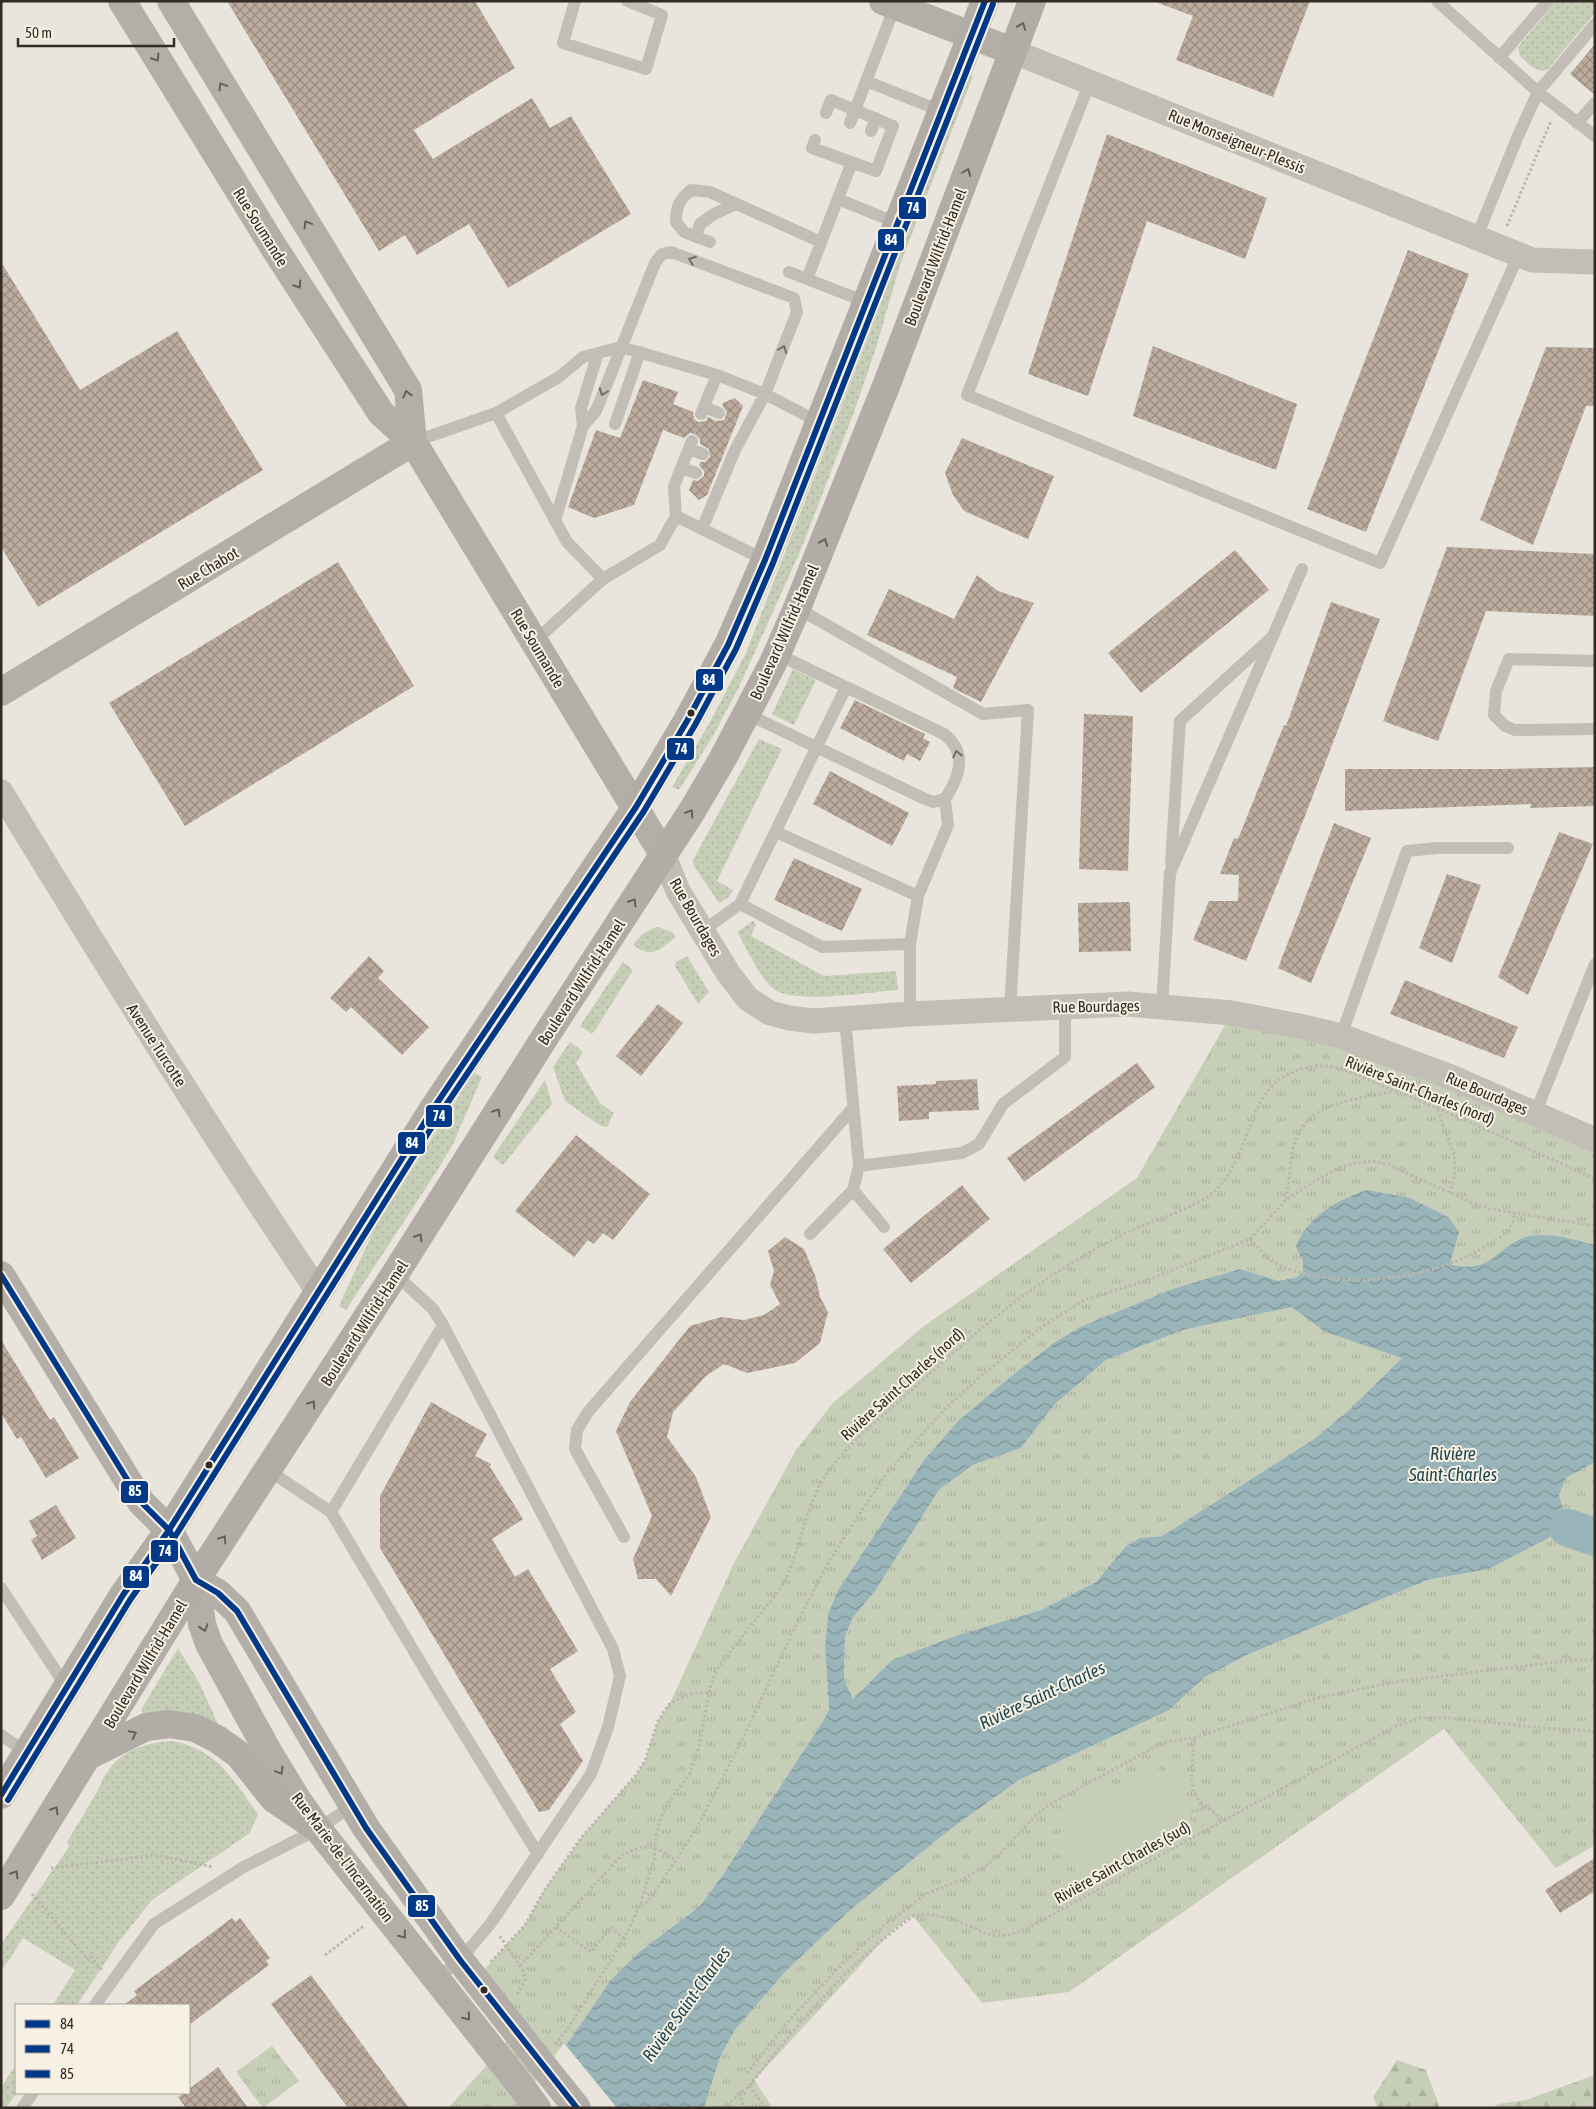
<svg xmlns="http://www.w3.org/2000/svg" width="1596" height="2109" font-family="'Asap Condensed',sans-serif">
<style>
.grass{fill:url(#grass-dots)}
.forest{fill:url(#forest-firs)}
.park{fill:url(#park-tufts)}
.pitch{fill:#c7ceb7}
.water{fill:url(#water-waves);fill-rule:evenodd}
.pier{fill:#e9e5dd}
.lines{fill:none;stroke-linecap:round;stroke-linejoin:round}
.river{stroke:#9ab5b9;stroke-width:38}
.building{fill:url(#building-cross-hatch)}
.path{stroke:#bbb6ae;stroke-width:3;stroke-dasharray:2.5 2.5;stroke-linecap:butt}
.lane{stroke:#c2bdb6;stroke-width:12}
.street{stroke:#c2bdb6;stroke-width:25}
.secondary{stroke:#b3aea7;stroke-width:28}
.primary{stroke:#b1aca5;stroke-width:28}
.secondary-bridge{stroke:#b3aea7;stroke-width:28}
.bus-1-casing{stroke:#f7f1e3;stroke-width:10}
.bus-2-casing{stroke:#f7f1e3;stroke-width:10}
.bus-3-casing{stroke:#f7f1e3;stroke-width:10}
.bus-1{stroke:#013888;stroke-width:6}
.bus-2{stroke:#013888;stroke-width:6}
.bus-3{stroke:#013888;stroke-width:6}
.oneway{stroke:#655f58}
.oneway2{stroke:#665f59}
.oneway3{stroke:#736d66}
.bus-dot{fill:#322b25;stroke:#f7f1e3;stroke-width:2}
.labels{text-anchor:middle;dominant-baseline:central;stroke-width:4;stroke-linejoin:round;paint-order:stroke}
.street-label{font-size:16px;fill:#322b25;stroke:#f7f1e3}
.water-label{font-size:18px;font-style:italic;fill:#1e4550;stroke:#f7f1e3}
.line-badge{stroke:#f7f1e3;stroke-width:2}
.badge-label{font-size:14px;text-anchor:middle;font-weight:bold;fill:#fff}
</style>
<defs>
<pattern id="grass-dots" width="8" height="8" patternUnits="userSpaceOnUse" patternTransform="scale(1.25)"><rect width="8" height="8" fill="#c7ceb7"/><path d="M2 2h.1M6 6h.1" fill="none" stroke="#abb19d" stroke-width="1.8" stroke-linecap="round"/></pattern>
<pattern id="forest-firs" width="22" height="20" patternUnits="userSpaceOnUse" patternTransform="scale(1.25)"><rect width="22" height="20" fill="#c7ceb7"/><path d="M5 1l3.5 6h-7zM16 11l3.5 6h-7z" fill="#abb19d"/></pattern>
<pattern id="park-tufts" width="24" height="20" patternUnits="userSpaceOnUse" patternTransform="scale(1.25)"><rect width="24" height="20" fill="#c7ceb7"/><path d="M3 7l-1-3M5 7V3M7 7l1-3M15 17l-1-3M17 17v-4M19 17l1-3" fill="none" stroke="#abb19d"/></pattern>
<pattern id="water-waves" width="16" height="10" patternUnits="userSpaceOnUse" patternTransform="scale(1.25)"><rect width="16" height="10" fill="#9ab5b9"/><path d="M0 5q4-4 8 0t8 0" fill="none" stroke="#7e9396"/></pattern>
<pattern id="building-cross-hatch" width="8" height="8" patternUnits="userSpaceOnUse" patternTransform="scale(1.25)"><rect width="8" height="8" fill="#bcac9f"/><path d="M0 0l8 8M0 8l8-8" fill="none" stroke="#998c81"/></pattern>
</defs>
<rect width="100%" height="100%" fill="#e9e5dd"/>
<path class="grass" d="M1556,1h39v12l-47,56c-11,6 -20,-6 -28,-13l-2,-9z
M970,75l3,1 -73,189 -24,83 -22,64 -52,135 -63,140 -26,49 -34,54 -7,-3 38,-65 36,-69z
M793,669l23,11 -22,45 -22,-11z
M759,739l23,10 -65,132 16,9 -4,7 -10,6 -25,-37 -1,-6z
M753,921l3,3 -5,12 73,40 72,-5 2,19c-28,2 -100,14 -123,0 -15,-10 -28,-42 -38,-58z
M658,927l14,5 4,5c-17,13 -23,22 -43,8 7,-10 13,-15 25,-18z
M687,956l22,36 -11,12 -23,-38 1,-4z
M623,962l10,8 -39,62 -3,1 -11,-7z
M570,1042l12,9v3l-6,9 24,40 14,10 -7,14 -6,-1 -36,-25 -12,-34z
M474,1073l8,4 -29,67 -16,27 -91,139 -7,-4 36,-78z
M545,1080l7,24 -49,61 -10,-8z
M178,1648l21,34 24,53 -77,-19 -5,-6z
M172,1741c47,9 60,38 86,73l-8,19 -98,67 -32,40 -43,65h-24l22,-35 -52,-32 -22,34v-28l68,-97 -2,-5c9,-15 19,-31 28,-47 5,-7 7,-17 13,-24 14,-21 40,-29 64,-30z
M16,2064l1,29 -11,15h-5v-20z"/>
<path class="forest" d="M1397,2060l29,10 14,38h-62l-5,-11z
M1595,2075v33h-102l5,-4 28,-4z"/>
<path class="park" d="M1232,1013l72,14 291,113v105l-28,-7 -75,22c-14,7 -27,8 -42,4l3,-11 -157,-6 7,15v11l-6,4 -18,4 -39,-12 -65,19 -93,38 -27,16 -98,80 -33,38 -86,130 -10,24 -3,31 4,64 -6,12 -101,155 -22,30 -62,47 -28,28 -38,56 -54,71h-70l48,-53 19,-24 -40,-51 50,-55 19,-34 37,-53 55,-63 9,-14 13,-40 12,-18 64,-140 62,-113 37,-47 91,-77 213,-148z
M1292,1307l33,25 78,26 -56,54 -33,27 -152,97 -22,2 -15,9 -29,35 -55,28 -83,25 -66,25 -39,39 -9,-20 1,-42 7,-18 23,-28 64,-101 34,-25 48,-17 34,-44 51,-44 77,-30z
M1595,1462v383l-39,23 -112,-139 -375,263 -87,11 -69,-87c-20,10 -42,38 -58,55 -34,37 -67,73 -101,109l19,28h-69l16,-51 15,-27 50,-58 62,-59 101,-82 71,-51 149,-70 37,-33 44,-23 179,-74 61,-11 79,-41 -9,-33 7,-17z
M272,2046l27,35 -36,27 -27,-36z"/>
<path class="pitch" d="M1154,1769c33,1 36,32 37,58 -14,11 -80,46 -96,47 -18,2 -33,-12 -34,-29 -1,-15 0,-28 11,-39 5,-5 14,-7 20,-10 18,-8 35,-16 53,-24z"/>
<path class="water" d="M1367,1190l43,8 38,19 11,15 -9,32c43,12 48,-21 80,-28 20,-4 46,4 65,9v217l-29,16 -7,17 9,33 -79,41 -61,11 -179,74 -44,23 -36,33 -150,70 -71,51 -101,82 -62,59 -50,58 -15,27 -16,51h-186l54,-71 38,-56 28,-28 62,-47 22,-30 101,-155 6,-12 -4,-64 3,-31 10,-24 86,-130 33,-38 46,-39 52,-41 27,-16 93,-38 65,-19 39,12 18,-4 6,-5v-10l-7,-15c10,-30 43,-48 71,-57zM1292,1307l33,25 77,26 -55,54 -33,27 -152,97 -22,2 -15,9 -29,35 -55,28 -83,25 -66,25 -39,39 -9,-20 1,-42 7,-18 23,-28 64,-101 34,-25 48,-17 34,-44 51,-44 77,-30z"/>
<path class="pier" d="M564,2043l53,65h-101z"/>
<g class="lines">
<path class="river" d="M1568,1528l27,9"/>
</g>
<path class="building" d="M227,1h248l40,67 -101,62 19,29 99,-61 18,30 21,-12 60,98 -123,74 -39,-64 -52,31 -12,-20 -26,16z
M1159,1h151l-37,96 -97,-37 17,-44 -35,-13z
M1595,44v51l-25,-21z
M1107,134l160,64 -22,61 -98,-38 -59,175 -60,-22z
M1408,250l61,24 -103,258 -59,-23z
M1,262l79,128 97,-59 86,139 -225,137 -37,-60z
M1153,346l144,58 -21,66 -143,-54z
M1546,347l49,1v58h-9l-53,139 -53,-25z
M643,380l35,12 -5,12 20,8 1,7 4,3 8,-1 2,-4 8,4 8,-1 3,-8 -5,-7 1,-2 12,-5 8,8 -36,89 -8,5 -10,-10 4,-10 5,1 6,-5v-5l-5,-6 1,-3h5l5,-5 -1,-8 -9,-5v-5l-5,-5 -5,-1 -6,5 -21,-8 -29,75 -40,13 -26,-11 28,-77 24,8z
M962,438l92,38 -26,63 -64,-28 -11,-16 -8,-22z
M1447,547l148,7v62l-109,-5 -48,130 -55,-20z
M1235,550l34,40 -128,103 -33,-40z
M338,562l76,124 -229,140 -76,-123z
M977,575l21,16 36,12 -53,99 -28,-14 4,-11 -90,-42 22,-46 65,30z
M1331,602l49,17 -73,192 -61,150 -53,-21 16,-39h29l1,-26 -19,-1 14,-36 4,1 46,-114 2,1z
M855,700l70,34 -2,4 7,4 -10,19 -13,-7 -3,7 -64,-33z
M1084,714l49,2 -5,155 -49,-2z
M1595,767v39l-65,2 1,-4 -186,7v-42h159z
M830,771l79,42 -17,33 -79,-42z
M1334,823l37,15 -60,145 -33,-15z
M1559,832l34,12 -65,151 -30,-18z
M794,858l68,31 -20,42 -68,-31z
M1447,874l34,11 -29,78 -33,-15z
M1130,902l1,49 -52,1 -1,-49z
M369,956l15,15 -6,7 51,49 -27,28 -51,-48 -5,5 -16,-14z
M1405,980l113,47 -14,31 -114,-44z
M658,1004l25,19 -42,53 -25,-20z
M1137,1063l18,24 -131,95 -17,-24z
M977,1079l2,31 -50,2v7l-30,2 -2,-35 39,-2v-3z
M576,1135l74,59 -37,46 -10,-7 -9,11 -6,-4 -14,17 -59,-46z
M962,1185l28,34 -79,64 -28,-34z
M785,1237l19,12 12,29 4,19 8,15 -8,31 -25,20 -48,10 -23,-9 -18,12 -33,36 -6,25 29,40 15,40 -40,79 -15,-17h-18l-5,-20 19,-43 -36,-85 14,-29 60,-76 31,-9 23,3 20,-5 16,-11 -10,-19 4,-14 -6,-20z
M1,1340l49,80 4,-3 25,41 -33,20 -25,-41 -4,2 -16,-26z
M431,1402l56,32 -12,22 16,8 -1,3 33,52 -31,20 23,38 13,-8 50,82 -28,18 26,43 -16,12 23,37 -34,49 -10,2 -159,-264v-52z
M56,1505l20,33 -34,22 -11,-20 6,-4 -8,-15z
M1595,1858v33l-35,22 -15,-23z
M232,1918l4,4 4,-4 30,40 -4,3 3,4 -80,60v-20h-65l13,-10 -3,-4z
M311,1975l98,133h-61l-77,-104z
M218,2067l30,41h-62l-8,-11 6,-4h5v-4z"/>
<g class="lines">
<path class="path" d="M1507,226l44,-105
M1442,1096l-5,13 18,48 -1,22 -4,14
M1286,1199c3,-13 3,-25 5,-38 7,-60 55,-59 103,-70
M1250,1239c9,10 18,22 31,27 22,10 59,15 83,14 45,-2 92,-13 130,-39 7,-4 15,-10 18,-18 2,-4 2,-8 3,-11
M1201,1802l22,18
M1191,1811l10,-1c-1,-10 -8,-16 -9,-27 -1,-15 1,-30 2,-45
M51,1868l105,-13 57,12
M32,1894l56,66 3,-3 11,13
M641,1905l8,-4 49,-75 45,-88 52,-111 32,-62 23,-37 37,-55 59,-65 37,-34 63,-50 38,-24 61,-19 105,-42 36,-39 27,-18 24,-13 18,-6 18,-2 16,4 86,39 15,5 105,17
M556,1927l35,25 20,-25 13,12
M500,1936l24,36 1,8 -8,14
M325,1955l40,-30
M491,1962l34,-37 19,-34 37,-53 55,-63 9,-14 13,-40 12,-18 21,-9 18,-2
M520,1966l102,-111c24,-12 32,-11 53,5
M555,2044l12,-14 57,-91 16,-34 14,-45 2,-24 4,-16 8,-17 22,-30 9,-27 12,-62 7,-16c14,-19 29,-38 44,-56 8,-11 18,-22 24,-34 15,-32 19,-69 38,-100 20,-31 52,-56 79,-80 29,-26 58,-53 89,-78 41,-34 87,-64 134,-87 28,-14 69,-23 91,-44 41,-43 25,-112 98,-123 22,-3 48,12 68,20 71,28 141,61 212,93
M747,2073l46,-57 53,-56 36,-33 44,-33 37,-15 22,-12 16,-14 34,-37 15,-12 114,-62 30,-4 122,-40 85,-17 172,-21h22
M749,2086l17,22
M739,2093l5,15
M723,2108l26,-22 45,-56 48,-53 40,-37 31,-24 16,-2 26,6 38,16 16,-1 19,-7 368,-202 24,-8h29l95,10 51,3"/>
<path class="lane" d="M575,1l-12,42 83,26 16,-54 -35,-14
M1437,1l101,91 57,44
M1499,58l49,-57
M866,81l75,30
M1090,82l-123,313 413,168 139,-309
M826,113l5,-13 24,10 -5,13
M1577,123l18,-20
M871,131l5,-13
M815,140l-3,8 64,23 17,-45 -38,-16 40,-104
M838,199l59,24
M1477,236l41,-100 20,-44 57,-68
M696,237l4,-13 14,-10 22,-10
M710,242l-26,-10 -8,-10c0,-15 3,-22 15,-32l19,2 111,50
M789,272l77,30
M807,279l45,-117
M704,407l15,6
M701,414l16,-39 48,19 54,28
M615,424l25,-72
M583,426l-2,-18 17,-55
M413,442l83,-29
M689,449l14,5
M681,468l15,5
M676,516l-2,-30 18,-45
M555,521l28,-95 13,-15 59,-148 7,-9 9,-2 123,46 3,14 -32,82 -30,56 -33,79
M603,579l-36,-37 -71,-129 63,-36 24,-20 38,-10 96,28
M797,608l186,106 45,-4 -18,299
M535,641l68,-62 57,-34 16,-29 89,44
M1595,661l-86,-2 -13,32 -2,24 11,11 10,4 80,-1
M747,714l176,84 10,4 12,-3c15,-23 23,-46 -1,-65l-167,-80
M776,832l142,64
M1171,863l9,-142 91,-83
M740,904l82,43 88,-3 8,-48 30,-71 -3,-26
M704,930l36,-26 106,-217
M910,944v70
M1162,1006l8,-133 132,-304
M845,1019l14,147
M1341,1036l66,-185 30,-3h71
M1535,1114l60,-150
M884,1227l-31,-37 6,-24 103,-13 17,-9 24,-40 62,-47v-51
M810,1234l43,-44
M395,1274l38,35 10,16 170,324 7,27 -12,51 -17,47 -100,149 -31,37 -23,18
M268,1470l63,42 106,178 101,164
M331,1512l112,-187
M624,1537l-49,-88 2,-19 11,-18 265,-304
M1,1588l66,100
M1,1735l26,18
M95,2005l59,-81 88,-56 76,-39 34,-23
M22,2108l11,-15"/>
<path class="street" d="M1012,51l520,209 63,2
M1,792c103,169 207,337 318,501
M663,854l15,37 50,82 20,26 22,14 19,5 25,3 96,-7 218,-10 104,9 72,14 37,9 110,41 144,63"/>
<path class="secondary" d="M122,1l151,245 108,167 32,29 250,412
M171,1l237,389 5,52
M883,1l129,50
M1,692l412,-250
M1,1275l140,227 28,28 27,50 6,44 7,20 60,109 28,46 21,30 199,252
M196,1580l22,13 19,18 129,217 94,132 77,98"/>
<path class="primary" d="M90,1755l56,-28 23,-3 26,4 22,11 21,15 36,45 44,30
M1,1795l122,-200 46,-65 264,-421 203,-302 51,-86 41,-76 37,-85 220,-559
M1,1896l195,-316 199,-306 150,-237 147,-226 30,-51 51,-97 24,-55 91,-227 144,-380"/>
<path class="secondary-bridge" d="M537,2058l40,50
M517,2081l20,27"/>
<g class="bus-1-casing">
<path id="bus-1" d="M1,1795l122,-200 46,-65 264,-421 203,-302 51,-86 41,-76 37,-85 220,-559"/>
</g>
<g class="bus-2-casing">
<path id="bus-2" d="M8,1800l122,-200 46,-65 264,-421 204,-303 51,-86 41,-76 37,-86 220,-559"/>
</g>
<g class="bus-3-casing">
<path id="bus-3" d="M1,1275l140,227 28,28 27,50 22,13 19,18 129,217 94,132 117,148"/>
</g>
<use href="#bus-1" class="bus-1"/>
<use href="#bus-2" class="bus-2"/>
<use href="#bus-3" class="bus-3"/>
</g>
<defs><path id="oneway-chevron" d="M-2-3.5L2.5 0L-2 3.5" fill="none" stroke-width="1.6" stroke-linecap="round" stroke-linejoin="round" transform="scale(1.25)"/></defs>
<g class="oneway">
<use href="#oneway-chevron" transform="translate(1022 26) rotate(-68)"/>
<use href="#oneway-chevron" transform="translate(967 172) rotate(-69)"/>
<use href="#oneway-chevron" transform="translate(824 542) rotate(-68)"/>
<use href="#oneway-chevron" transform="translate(690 813) rotate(-57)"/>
<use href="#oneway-chevron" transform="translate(633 902) rotate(-58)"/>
<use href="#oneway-chevron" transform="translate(497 1112) rotate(-58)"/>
<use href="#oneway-chevron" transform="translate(419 1237) rotate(-58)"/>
<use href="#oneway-chevron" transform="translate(312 1404) rotate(-57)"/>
<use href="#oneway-chevron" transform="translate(223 1539) rotate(-57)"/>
<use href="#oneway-chevron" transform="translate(133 1734) rotate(-26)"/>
<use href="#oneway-chevron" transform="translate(55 1810) rotate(-58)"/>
<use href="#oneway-chevron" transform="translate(15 1874) rotate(-58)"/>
</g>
<g class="oneway2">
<use href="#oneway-chevron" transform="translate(156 58) rotate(58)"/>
<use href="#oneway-chevron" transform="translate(222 86) rotate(-121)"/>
<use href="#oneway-chevron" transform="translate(307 224) rotate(-121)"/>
<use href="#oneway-chevron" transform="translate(298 285) rotate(57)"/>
<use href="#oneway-chevron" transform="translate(407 394) rotate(-103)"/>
<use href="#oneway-chevron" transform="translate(204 1628) rotate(73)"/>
<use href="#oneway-chevron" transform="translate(280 1771) rotate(59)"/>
<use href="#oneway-chevron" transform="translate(403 1935) rotate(51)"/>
<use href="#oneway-chevron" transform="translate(467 2017) rotate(52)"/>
</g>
<g class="oneway3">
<use href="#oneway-chevron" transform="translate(692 260) rotate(-160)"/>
<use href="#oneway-chevron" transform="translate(783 349) rotate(-69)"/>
<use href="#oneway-chevron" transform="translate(603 392) rotate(111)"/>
<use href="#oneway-chevron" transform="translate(957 754) rotate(-102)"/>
</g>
<g class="bus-dot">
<circle cx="691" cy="713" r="4.5"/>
<circle cx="209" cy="1465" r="4.5"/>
<circle cx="484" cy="1990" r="4.5"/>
</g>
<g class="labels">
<g class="street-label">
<text transform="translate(1237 141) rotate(22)">Rue Monseigneur-Plessis</text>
<text transform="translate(261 227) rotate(58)">Rue Soumande</text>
<text transform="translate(935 257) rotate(-69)">Boulevard Wilfrid-Hamel</text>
<text transform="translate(208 568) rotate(-31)">Rue Chabot</text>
<text transform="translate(784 632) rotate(-66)">Boulevard Wilfrid-Hamel</text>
<text transform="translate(538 648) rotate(59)">Rue Soumande</text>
<text transform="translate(696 917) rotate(60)">Rue Bourdages</text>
<text transform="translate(581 982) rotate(-57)">Boulevard Wilfrid-Hamel</text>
<text transform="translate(1096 1006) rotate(-1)">Rue Bourdages</text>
<text transform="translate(157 1045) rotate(57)">Avenue Turcotte</text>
<text transform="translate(1420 1090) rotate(22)">Rivière Saint-Charles (nord)</text>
<text transform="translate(1487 1093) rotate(23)">Rue Bourdages</text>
<text transform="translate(364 1323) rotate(-57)">Boulevard Wilfrid-Hamel</text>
<text transform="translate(902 1384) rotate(-42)">Rivière Saint-Charles (nord)</text>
<text transform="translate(145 1664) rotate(-59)">Boulevard Wilfrid-Hamel</text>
<text transform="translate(343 1857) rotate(53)">Rue Marie-de-l'Incarnation</text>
<text transform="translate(1122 1862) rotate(-29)">Rivière Saint-Charles (sud)</text>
</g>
<g class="water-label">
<text x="1453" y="1453">Rivière<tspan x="1453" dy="21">Saint-Charles</tspan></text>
<text transform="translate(1042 1695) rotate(-25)">Rivière Saint-Charles</text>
<text transform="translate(686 2004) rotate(-54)">Rivière Saint-Charles</text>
</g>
</g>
<g class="line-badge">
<rect x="898" y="196" width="29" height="24" rx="5" fill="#013888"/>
<rect x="877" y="228" width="28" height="24" rx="5" fill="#013888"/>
<rect x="695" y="668" width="29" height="24" rx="5" fill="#013888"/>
<rect x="666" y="737" width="29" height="24" rx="5" fill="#013888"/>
<rect x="425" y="1104" width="28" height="24" rx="5" fill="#013888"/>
<rect x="397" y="1131" width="29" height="24" rx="5" fill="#013888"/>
<rect x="120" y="1480" width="29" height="24" rx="5" fill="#013888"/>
<rect x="150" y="1539" width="29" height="24" rx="5" fill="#013888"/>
<rect x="122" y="1565" width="28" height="24" rx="5" fill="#013888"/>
<rect x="407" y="1894" width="29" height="24" rx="5" fill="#013888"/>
</g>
<g class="badge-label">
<text x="913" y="213">74</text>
<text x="891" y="245">84</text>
<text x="709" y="685">84</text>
<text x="681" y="754">74</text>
<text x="439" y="1121">74</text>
<text x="412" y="1148">84</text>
<text x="135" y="1496">85</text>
<text x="165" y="1556">74</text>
<text x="136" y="1581">84</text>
<text x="422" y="1911">85</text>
</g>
<rect width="1596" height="2109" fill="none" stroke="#322b25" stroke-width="5"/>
<rect x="15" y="2004" width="175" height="90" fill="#f7f1e3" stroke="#a8a297"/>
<rect x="25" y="2020" width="25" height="8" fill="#013888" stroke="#a8a297"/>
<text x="60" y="2029" font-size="15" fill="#322b25">84</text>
<rect x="25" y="2045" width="25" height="8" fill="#013888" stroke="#a8a297"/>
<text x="60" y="2054" font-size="15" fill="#322b25">74</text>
<rect x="25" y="2070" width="25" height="8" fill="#013888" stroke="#a8a297"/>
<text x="60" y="2079" font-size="15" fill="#322b25">85</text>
<path d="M18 38v8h156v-8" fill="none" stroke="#322b25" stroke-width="2.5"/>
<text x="25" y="38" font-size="15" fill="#322b25" stroke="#f7f1e3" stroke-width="4" paint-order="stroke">50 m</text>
</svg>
